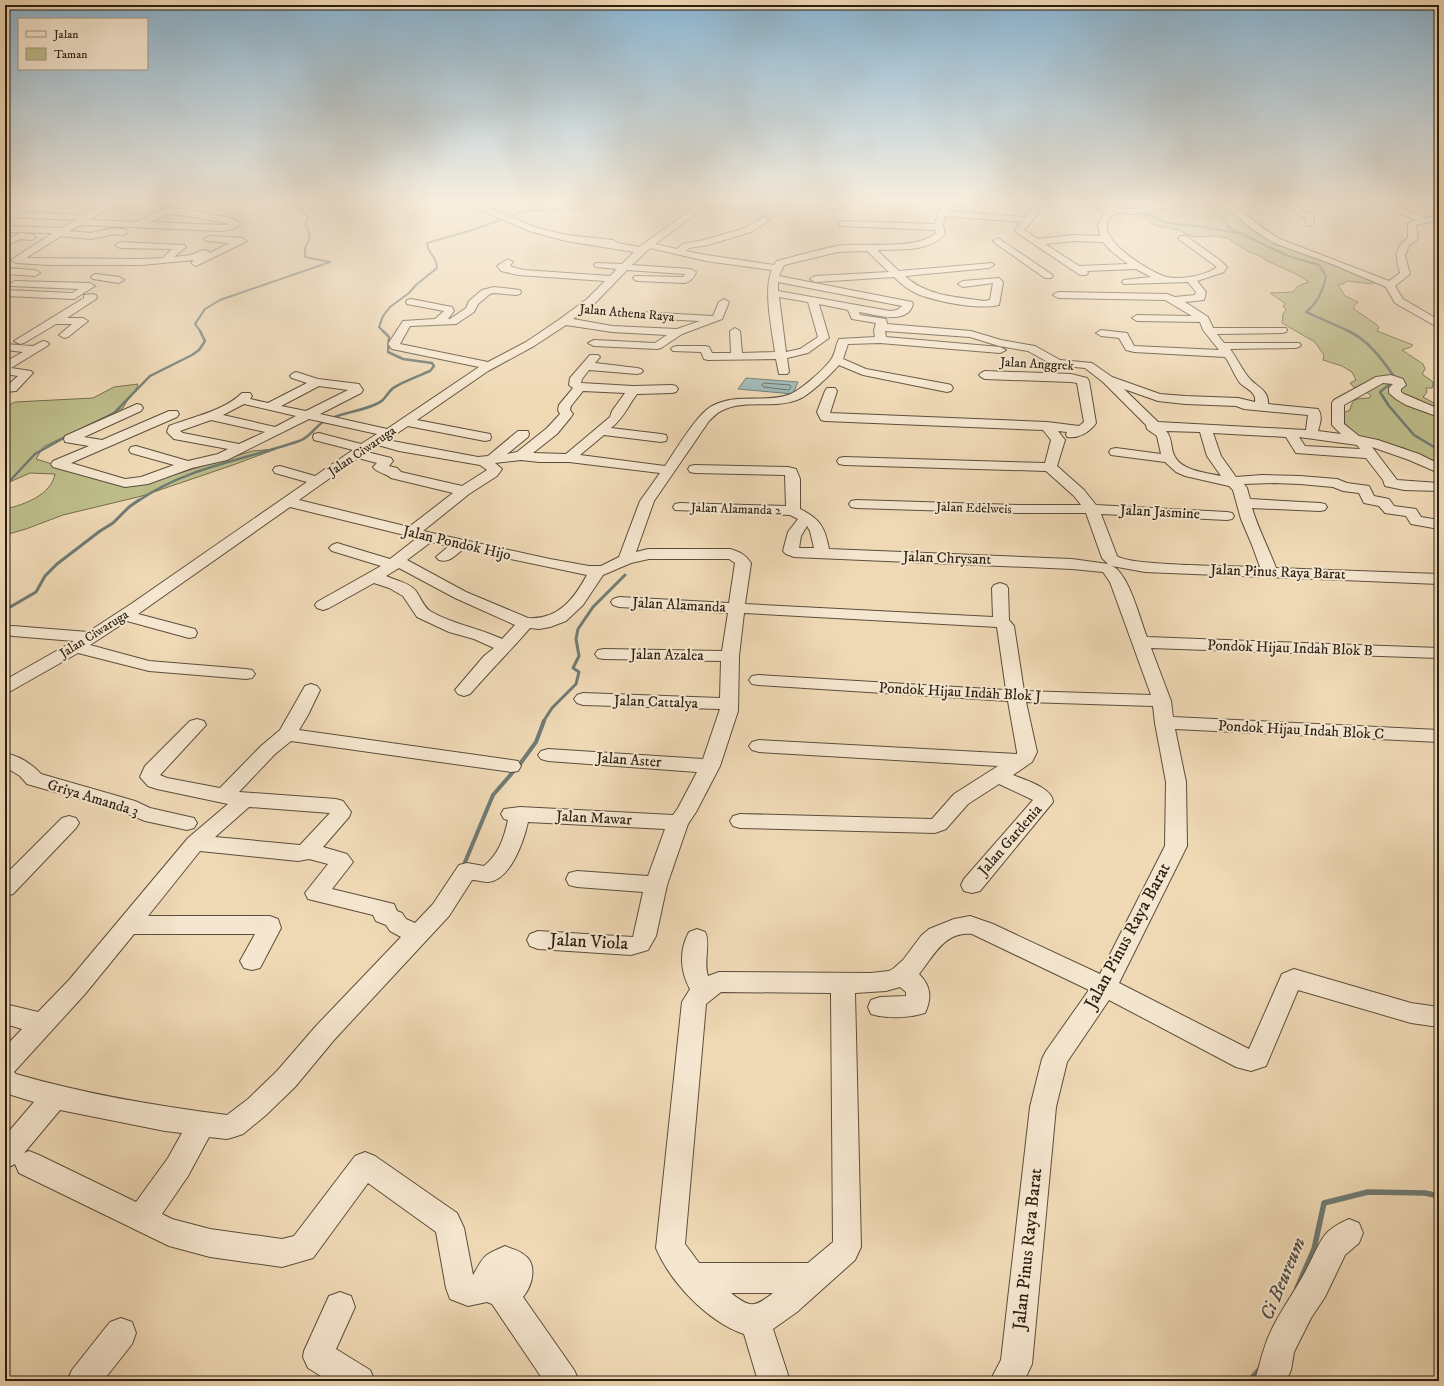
<svg xmlns="http://www.w3.org/2000/svg" width="1444" height="1386" font-family="'IM FELL DW Pica',serif">
<style>
.green{fill:#bebe8b;stroke:#746e4e}
.water{fill:#9db8b7;stroke:#6f7b75}
.lines{fill:none;stroke-linecap:round;stroke-linejoin:round}
.shore{stroke:#646c64;stroke-width:1}
.stream-far4{stroke:#6f7b75;stroke-width:2}
.stream-far3{stroke:#6f7b75;stroke-width:2.5}
.stream-far2{stroke:#6f7b75;stroke-width:3}
.stream-far1{stroke:#6f7b75;stroke-width:4}
.stream{stroke:#6f7b75;stroke-width:5.5}
.minor-casing{stroke:#5c4e3b;stroke-width:2}
.minor{fill:#f5e6cf;fill-rule:evenodd}
.labels{text-anchor:middle;dominant-baseline:central;stroke-width:4;stroke-linejoin:round;paint-order:stroke}
.far-street-label{font-size:13px;fill:#2b1f12;stroke:#f5e6cf}
.street-label{font-size:15px;fill:#2b1f12;stroke:#f5e6cf}
.near-street-label{font-size:18px;fill:#2b1f12;stroke:#f5e6cf}
.near-water-label{font-size:19px;font-style:italic;fill:#4d4d44;stroke:#f5e6cf}
</style>
<rect width="100%" height="100%" fill="#efd9b5"/>
<filter id="stains"><feTurbulence type="fractalNoise" baseFrequency=".005" numOctaves="4"/><feColorMatrix values="0 0 0 0 .2 0 0 0 0 .09 0 0 0 0 .02 0 0 0 .5 -.17"/></filter>
<radialGradient id="worn" r=".72"><stop offset=".6" stop-color="#630" stop-opacity="0"/><stop offset="1" stop-color="#630" stop-opacity=".3"/></radialGradient>
<path class="green" d="M1230,202c13,0 25,-1 31,12l-2,3 4,5 -2,3 8,5 -2,1 -11,-7 -1,-4z
M1187,203l36,2 18,11 1,7 7,6 28,15 28,9 69,29 -2,2 -26,-3 -1,2 -7,2 7,11 13,6 -4,4v3l23,16 2,2 -2,4 36,14 -2,2 -9,3 21,14 2,5 -3,5 11,8v3l-1,3h-6l1,4 -4,5 16,9v57l-35,-15 -42,-11 -11,-6 -11,-14 1,-3 9,-4c3,-13 7,-11 19,-12l2,-2c-5,-7 -16,-5 -21,-13l6,-3 -4,-8 -10,-6 -19,-6 1,-5 -9,-13 -33,-19 1,-9 3,-4 -3,-4 3,-2 -16,-11 23,-1 5,-6 11,-4 -13,-8 -29,-13 -7,-5 -11,-4 -22,-14 -11,-2 -21,1 -5,-1 -12,-6 -21,-4 -6,-3 -3,-5 -9,-4 17,-4 12,-5z
M138,384c-3,10 -11,15 -15,24l-80,39 -7,12 90,28 34,-8 92,-28 24,-2 -43,16 -91,31 -79,19 -37,14 -21,6v-26c19,-4 46,-14 50,-35l-25,-1 -25,11v-77l10,-5 78,-4 21,-11z"/>
<path class="water" d="M746,378l52,4 -5,12 -55,-5z"/>
<g class="lines">
<path class="shore" d="M764,383l26,2 1,2 -2,3 -25,-3 -2,-2z"/>
<path class="stream-far4" d="M1128,202l11,6 3,4 26,11 31,3 37,7
M1203,205l12,7 12,11v4l61,29 31,9 7,11c-3,15 -8,27 -20,36l45,20
M525,211l12,-9
M201,332l-6,-8 10,-15 15,-9 110,-38 -25,-5v-9l5,-10 -2,-9 -3,-4 3,-8 -10,-9 -37,-6
M384,332l-5,-5 4,-11 7,-9 19,-14 7,-8 21,-17c0,-12 -10,-15 -10,-25l45,-13 53,-19 70,-4 31,-5"/>
<path class="stream-far3" d="M1348,331c21,9 35,30 48,48l-16,13 9,14 25,29 25,15
M89,426l24,-12 37,-38 42,-21 7,-5 6,-9 -5,-10
M5,486l30,-32 34,-19
M138,501c49,-34 106,-41 161,-60 11,-3 16,-15 26,-20 15,-8 33,-9 49,-16 12,-5 10,-8 18,-16 5,-5 29,-14 38,-18l4,-5 -2,-3 -29,-4 -15,-7 1,-15 -6,-6"/>
<path class="stream-far2" d="M5,610l31,-18 9,-16 12,-12 43,-33 13,-8 16,-16 10,-7
M543,722l9,-14 24,-24 3,-12 -6,-4 6,-12 -3,-17 2,-10 15,-22 32,-32"/>
<path class="stream-far1" d="M463,867l30,-72 27,-31 16,-22 8,-21"/>
<path class="stream" d="M1297,1288l17,-39 10,-46 44,-11 57,1 14,3
M1249,1381l10,-11"/>
<g class="minor-casing">
<path id="minor" d="M101,202h80l-4,2 -68,1 -6,7 -14,8 47,2 31,-14 22,2 45,9 6,5 -4,4 -13,3 -142,-6 -12,6 22,2 23,-5 13,2 1,2 -4,3 -10,-1 -23,5 -30,-3 -35,22 116,1 21,-1 9,-9 -52,-1 -5,-3 5,-3 64,3 2,2 -12,10 17,-2 12,-5 5,1 2,2 20,-10 -24,-2 -2,-2 5,-3 33,2 5,3 -51,25 -5,-3 3,-3 -52,5h-92l-34,-2 -5,-3 42,-27 -48,-1v-6l57,2 14,-8 -71,-3v-6l79,4 17,-10zM168,214l21,2 41,8 -7,1 -74,-3z
M463,202h12l60,25 31,8 47,5 5,3 21,4 63,-45h10l-57,42 22,5 6,-5 21,-4 41,-12 19,-11 3,1 1,2 -1,2 -16,10 -43,13 -19,3 -3,3 20,4 68,10 3,-4c20,-5 39,-11 60,-15 27,-4 79,5 99,-13l-1,-3 -95,-4 -1,-2 1,-2 3,-1 92,3 3,-11 4,-7 -73,-1h-3l-1,-3h88l-5,9 78,6 6,-7 3,-1 4,3 -15,18 14,9 36,-4 26,1 -2,-12 5,-10 4,-3 -30,-9h15l25,6 15,1 31,-7h17c-6,5 -39,12 -47,12 -5,0 -14,-2 -18,0 -2,1 -4,2 -5,3 -18,21 41,56 57,60 14,3 38,-1 50,-10l-37,-27 -2,-2 2,-2h6l35,25 6,6 -3,5 -27,9 9,11 -2,8 -19,2 23,15 5,11h73l1,2 -1,2 -4,1 -65,1 7,9h75l2,2 -2,2 -4,1 -65,1c7,9 12,21 20,30 7,8 19,11 18,25l50,5c5,7 2,15 0,22l23,3 -9,-9v-22l2,-3 42,-23 15,-2 12,4 3,6 -5,4v3l3,2 35,15v8l-33,-12 -10,-6 -7,-6v-5l4,-4 -10,-1 -39,22v19l15,12 19,4 41,14 20,10v9l-30,-13 -37,-13 25,33 42,3v8l-35,-1 -19,-4 -2,-6 -17,-22 -70,-5 -10,-16 -73,-4 8,23 15,21 26,-2 38,1 37,3 10,4 22,3 5,10 15,3 5,7 22,3 5,8 18,3v9l-28,-5 -5,-8 -21,-3 -6,-7 -15,-3 -5,-10 -16,-2 -10,-4 -33,-3 -26,-1 -30,1 3,4 3,11 70,4 5,1 2,3 -2,3 -5,1 -68,-3c6,20 16,39 24,60l163,6v10l-294,-12 -33,-6c17,7 28,54 35,71l292,11v10l-288,-10 20,53 2,16 266,13v12l-264,-13 11,53 1,64 -68,137 130,66 33,-75 12,-5 117,34 28,4v20l-28,-4 -113,-33 -32,76 -15,5 -15,-4 -127,-67 -42,62 -11,45 -24,257 -8,17h-34l11,-21 29,-253 12,-48 4,-8 43,-61 -117,-56c-28,-3 -39,23 -53,40 12,12 13,24 6,39 -16,5 -38,6 -54,1l-3,-7 3,-7 9,-3 26,-1v-4l-6,-5 -14,4 -31,2 6,254 -6,13 -58,52 -24,17 17,52h-32l-14,-47c-36,-12 -74,-52 -88,-86l26,-246 8,-13c-10,-18 -11,-39 -1,-57l8,-3 8,3c6,11 -2,29 3,44l11,-4 152,1 18,-2 5,-3 9,-8 18,-24 8,-7 25,-10 16,-3 23,8 107,50 65,-128 1,-64 -11,-59 -2,-17 -127,-4 11,50 -5,10 -19,13c12,5 40,13 40,27l-73,89 -8,2 -8,-2 -3,-6 3,-6 69,-79 -34,-16 -31,20 -22,25 -11,4 -195,-5 -7,-2 -3,-5 3,-5 7,-2 192,5 22,-25 44,-28 -239,-14 -7,-2 -3,-4 3,-4 7,-2 258,14v-2l-9,-51 -250,-16 -6,-1 -3,-4 3,-4 6,-1 248,15 -9,-63 -253,-14 -5,43 -1,55 -18,55 -24,46 -8,12 -21,61 -11,51 -8,14 -17,5 -93,-6 -8,-3 -3,-6 3,-6 8,-3 95,6 10,-45 -66,-5 -8,-2 -3,-6 3,-6 8,-2 71,5 17,-47 -137,-7c-4,18 -17,58 -40,60 -5,0 -11,-2 -16,-2l-23,36 -115,124 -39,47 -29,28 -23,19 -9,3 -7,2 -18,-2 -21,39 -26,38 10,5 38,10 72,10 12,-3 61,-80 10,-4 10,4 82,57 7,15 9,47c12,-20 9,-19 32,-29 6,3 13,4 18,8 15,9 10,31 0,43l51,73 5,11h-35l-52,-77 -5,-2 -19,4 -18,-7 -4,-11 -10,-56 -68,-49 -55,75 -31,9 -72,-10 -41,-11 -150,-73 -4,-9 -10,5v-33l29,-34 -29,-9v-46l17,-18 -17,-5v-20l33,8 31,-32 119,-142 40,-34 -71,-15 -9,-3 -8,-9 5,-11 45,-45 7,-2 7,2 2,4 -46,50 7,3 53,10 41,-42 19,-16 25,-44 6,-2 6,2 3,4 -12,25 -9,15 219,31 3,5 -3,5 -7,1 -220,-31 -16,13 -36,38 97,7 7,2 8,11 -2,5 -26,30 24,7 6,8 -21,27 62,15 3,7 5,2 4,6 9,4 18,-19 26,-39 8,-2 17,3c15,-12 20,-28 24,-46l-4,-1 -3,-5 3,-5 16,-2 153,8 5,-7 19,-36 -149,-11 -7,-2 -3,-4 3,-4 7,-2 155,10 17,-50 -137,-4 -6,-2 -3,-4 3,-4 6,-2 137,5 1,-37 -117,-2 -6,-1 -3,-4 3,-4 6,-1 118,2 6,-38 -109,-6 -6,-2 -2,-3 2,-3 6,-2 110,6 6,-40 -6,-4h-80l-18,4 -28,12 -20,30 -17,16 -16,6 -11,2 -9,-1c-20,23 -40,43 -60,66l-6,2 -6,-2 -3,-4 29,-34 10,-8 -20,-9 -25,-7 -32,-15 -14,-21 -14,-8 -15,-5 -45,25 -6,2 -6,-2 -2,-3 2,-3 64,-36 -49,-15 -3,-3 3,-3 5,-2 53,16 27,-21 -127,-31 -152,107 57,15 2,4 -2,4 -6,1 -62,-17 -37,24 59,16 97,8 6,1 3,4 -3,4 -6,1 -97,-8 -71,-18 -67,38 -6,1v-12l69,-39 -61,-5 -6,-1 -2,-3 2,-5 6,-1 75,6 43,-28 176,-122 -32,-9 -2,-3 2,-3 5,-1 35,10 38,-26 -39,-10 -1,-3 1,-3 5,-1 42,11 16,-10 -68,-15 -82,41 -35,8 -44,16 -23,3 -72,-20 -2,-3 2,-3 36,-15 -24,-4 -1,-3 1,-3 72,-32 4,1 2,3 -2,3 -57,26 18,3 67,-29h8l2,3 -2,3 -106,46 54,16 16,-2 33,-12 -43,-12 -2,-3 2,-3 5,-1 52,15 30,-7 10,-5 -54,-10 -7,-7 2,-6c23,-9 55,-15 73,-33h8l2,3 -2,3 18,4 39,-20 -15,-5 -2,-2 2,-2 4,-2 22,7 41,5 4,6 -2,3 -41,21 67,15 92,-62 -87,-18 -4,-5 15,-23 32,-2 9,-8 -37,-7 -1,-2 1,-2 4,-1 41,8 2,4 -6,8h2l16,-11 3,-7 13,-11 12,-3 26,3 1,2 -1,2 -4,1 -22,-2 -4,1 -12,10 -4,8 -18,12 -46,2 -10,18 88,18 38,-20 34,-23 27,-20 18,-18 -87,-6 -17,-4 -4,-5 11,-7 5,3 -3,3 2,2 12,3 86,6 7,-7 -21,-2 -2,-2 2,-2 26,1 12,-12 -68,-11 -37,-10zM945,216l76,6 -6,8 1,2 64,43h6l2,-2 -1,-2 49,-2 15,8 -27,3 -2,2 2,2 64,-2 8,10 -1,3 -20,2 -8,-3 -109,-2 -5,3 5,3 107,2 27,16 -55,-1 -5,3 5,3 63,1 3,8 16,20 -85,-4 -7,-13 -26,-3 -5,3 5,3 18,2 7,12 8,2 91,5c6,8 9,18 15,26 6,6 17,9 15,19l-17,-4 -53,-2 -25,-2 -48,-17 -20,-14 -32,-3 -25,-14 -34,-6 -30,-9 -84,-7 -1,-5 -26,-4 -1,-3c15,2 49,14 54,-8l-1,-2 -133,-26 5,-11 54,-13 29,-1 22,21 -74,4 -5,3 5,3 79,-5c7,7 16,14 26,18 19,7 59,15 79,10l4,-23 -4,-4 -36,3 -5,3 5,3 30,-4 -3,17 -6,1c-27,-4 -58,-5 -79,-25l84,-8 5,-3 -2,-2 -93,8 -22,-21c22,-1 54,2 68,-16l-2,-9zM1074,241l29,1 8,9 17,13 -49,2 -34,-22zM650,248l56,13 66,9c-9,19 0,60 3,82l-33,1 -2,-22 -5,-3 -5,3 1,22h-19l-3,-6 -4,-1h-28l-4,1 -2,2 2,2 28,1 3,7 4,1 68,-1 3,15h8l2,-2 -2,-14 21,-5 21,-15 -10,-34 29,6 4,9 24,4 -2,7 1,7 -36,2c-4,7 -3,15 -9,22 -8,10 -31,31 -42,34 -25,8 -52,-2 -76,11 -15,8 -36,44 -47,60l-85,-11 24,-20 57,7 5,-1 1,-3 -1,-3 -5,-1 -50,-6c12,-9 17,-22 26,-34l35,-1 4,-1 2,-3 -2,-3 -4,-1 -39,1 -52,-3 1,-4 7,-9 48,4 4,-1 2,-2 -2,-2 -4,-1 -42,-5 5,-6 -2,-2h-8l-20,23 -1,7 4,3 -14,17 -1,5 2,4 -13,14 -30,24 -10,2 21,-17 1,-3 -1,-3h-10l-30,25 -10,1 -91,-17 21,-14 77,15 5,-1 1,-3 -1,-3 -73,-14 71,-49 46,-25 32,-21 46,7 55,3 -12,8 -61,-3 -6,3 6,3 63,3 4,-1 21,-14 40,-15 7,-17 -5,-3 -5,3 -6,14 -91,-5 -5,3 5,3 78,4 -23,8 -65,-3 -39,-7 22,-16 32,-33 58,4 -2,3 -48,-1 -2,2 2,2 3,1 47,2c6,-2 9,-5 11,-11l-5,-3 -59,-4zM778,282l124,24 -5,4 -7,1 -112,-20zM779,297l29,5 10,35 -18,12 -14,3zM885,331l85,6 29,9 29,5 25,14 32,3 18,14 43,43 1,4 10,7 4,18 -45,-6 -5,1 -2,3 2,3 54,7 11,10 9,4 44,10 4,4 8,29 11,26 8,22c-23,-1 -131,-1 -143,-11l-16,-42 126,6 5,-1 2,-3 -2,-3 -5,-1 -131,-7 -12,-15 -27,-24 8,-26 -7,-9 9,1 -1,2 1,3c11,2 23,-5 29,-14l-7,-42 -2,-3 -16,-4 -86,-3 -4,2 -2,2 2,2 4,2 86,3 6,1 7,39 -5,4 -32,-4 -217,-9 7,-22 -2,-3h-8l-2,3 -8,21 4,8 4,1 218,9 8,10 -6,23 -201,-6 -5,1 -2,3 2,3 5,1 202,6 28,25 7,9h-61l-164,-5 -5,1 -2,3 2,3 5,1 164,5h66l16,45 6,6 -36,-5 -243,-10c-4,-22 -9,-30 -29,-40v-30l-4,-10 -8,-2 -93,-2 -5,1 -2,3 2,3 5,1 90,2 1,31 -106,-3 -5,1 -2,3 2,3 115,5 8,4 -10,13 -5,19 3,3 8,3 278,12 31,3 7,10 41,113 -127,-4 -10,-65 -5,-6 -1,-32 -2,-3 -6,-2 -6,2 -2,3 1,29 -248,-13 6,-41c-6,-9 -11,-11 -21,-14h-82l-12,3 18,-51 55,-80c4,-4 8,-8 12,-10 23,-12 52,-2 76,-11 12,-4 33,-25 42,-35l24,10 84,17 4,-1 2,-3 -2,-3 -4,-1 -81,-15 -23,-10 5,-15 32,-1 120,10 6,-3 -6,-3 -114,-10zM319,386l29,4 -42,21 -25,-5zM1124,389l34,12 27,3 51,2 8,3 64,6 -2,15 -148,-8zM583,391l42,2 -13,18 -2,6 -44,37 -33,-1 24,-19 14,-17 2,-3 -3,-4 1,-4zM244,404l52,12 -21,11 -52,-12zM211,420l54,12 -26,12 -56,-11 -3,-2zM1166,431l34,1 7,24 14,20c-14,-3 -38,-5 -46,-19 -5,-8 -2,-19 -9,-26zM1299,437l58,8 3,4 -55,-3zM378,445l21,6 81,14 7,5 -25,16 -61,-14 -4,-4 -8,-2 4,-5 -2,-3 -24,-6zM358,458l19,5 -4,4c4,6 13,6 18,11l62,15 -44,34 -110,-27zM521,460l18,2h30l91,11 -20,28 -21,56 -18,9h-12l-39,-7 -127,-28 46,-37 28,-18 5,-7 -7,-6zM807,526l3,5 4,17h-15l2,-12zM431,542l18,4 -13,11 3,3c10,3 16,-4 24,-11l124,26c-13,24 -29,45 -59,43l-62,-26 -59,-32zM399,568l56,30 60,27 -13,14c-23,-11 -50,-15 -72,-28 -6,-4 -10,-14 -14,-20 -6,-8 -21,-11 -30,-15zM249,807l81,6 -30,32 -85,-8zM200,851l98,10 11,-2 19,5 -23,29 3,6 65,16 3,6 10,4 4,6 11,6 -85,89 -39,45 -29,28 -21,16c-71,-9 -142,-21 -211,-41l-2,-2 71,-78 49,-60h121l-15,27 4,7 8,2 8,-2 21,-40 -3,-9 -8,-3h-122zM721,992l110,1 2,249 -25,21h-109l-14,-19 21,-240zM60,1110l105,21 17,2 -14,25 -32,44 -97,-47 -10,-4 -5,2zM731,1293h42c-19,15 -23,15 -42,0z
M740,202h8l-2,6 -3,1 -4,-3z
M784,202c11,0 54,-2 60,4l-4,3 -52,-5z
M997,202h10l1,2 -4,3z
M1209,202h17l6,2 33,26 15,9 109,42 11,-8c-4,-15 -7,-25 8,-35v-14l8,-4 -46,-18h13l43,16 13,-4v6l-23,5 2,14 -9,6 -4,11 5,18 -15,12 8,13 36,21v8l-44,-25 -9,-16 -54,-23 -58,-21 -22,-14 -20,-18z
M1277,202h11l25,13 1,8 -4,3 -3,-1 -1,-7z
M20,233l12,1 4,3 -4,3 -11,-1 -16,7v-6z
M998,238l53,36 2,2 -2,2h-6l-50,-35 -2,-2z
M5,268l30,2 5,3 -5,3 -30,-2z
M96,274l23,3 5,3 -5,3 -26,-4 -2,-2 2,-2z
M15,281l75,2 5,3 -21,13 -69,-3v-6l67,3 7,-4 -68,-3 -1,-2z
M92,294l4,1 1,2 -1,2 -29,19h16l5,3 -20,16 -4,1 -5,-3 13,-11h-16l-32,19 -4,1 -6,-3 70,-43v-3z
M43,341l4,1 2,2 -2,2 -36,22 20,3 2,2 -2,2 -15,16 -11,1v-8h4l9,-8 -13,-2v-12l18,-10 -18,-2v-6l28,2z
M5,753c14,3 27,11 36,21l94,27 15,7 44,10 3,5 -3,5 -7,2 -42,-9 -24,-10 -94,-27 -7,-8 -15,-9z
M69,816l7,2 3,5 -3,5 -63,66 -8,2v-21l57,-57z
M1349,1219l10,4 4,10 -4,10 -14,12 -20,42 -14,21 -17,34 -3,18 -5,11h-32c5,-11 6,-21 10,-32 8,-27 27,-51 40,-75 7,-12 12,-26 20,-38 6,-8 16,-13 25,-17z
M340,1292l11,4 4,11 -19,42 34,21 5,11h-46l-21,-13 -5,-11 1,-6 25,-55z
M121,1318l11,4 4,11 -4,11 -29,37h-36l5,-11 38,-48z"/>
</g>
<use href="#minor" class="minor"/>
</g>
<linearGradient id="sky" x2="0" y2="1"><stop stop-color="#8ab6d4"/><stop offset="0.51" stop-color="#f8eede"/><stop offset="1" stop-color="#f8eede" stop-opacity="0"/></linearGradient>
<rect width="1444" height="396" fill="url(#sky)"/>
<g class="labels">
<g class="far-street-label">
<text transform="translate(627 313) rotate(5)">Jalan Athena Raya</text>
<text transform="translate(1037 364) rotate(3)">Jalan Anggrek</text>
<text transform="translate(362 451) rotate(-34)">Jalan Ciwaruga</text>
<text transform="translate(974 508) rotate(2)">Jalan Edelweis</text>
<text transform="translate(736 509) rotate(2)">Jalan Alamanda 2</text>
<text transform="translate(94 634) rotate(-32)">Jalan Ciwaruga</text>
</g>
<g class="street-label">
<text transform="translate(1160 512) rotate(3)">Jalan Jasmine</text>
<text transform="translate(457 543) rotate(13)">Jalan Pondok Hijo</text>
<text transform="translate(947 558) rotate(2)">Jalan Chrysant</text>
<text transform="translate(1278 572) rotate(2)">Jalan Pinus Raya Barat</text>
<text transform="translate(679 605) rotate(3)">Jalan Alamanda</text>
<text transform="translate(1290 648) rotate(2)">Pondok Hijau Indah Blok B</text>
<text transform="translate(667 655) rotate(1)">Jalan Azalea</text>
<text transform="translate(960 692) rotate(3)">Pondok Hijau Indah Blok J</text>
<text transform="translate(656 702) rotate(2)">Jalan Cattalya</text>
<text transform="translate(1301 730) rotate(3)">Pondok Hijau Indah Blok C</text>
<text transform="translate(629 760) rotate(4)">Jalan Aster</text>
<text transform="translate(93 798) rotate(17)">Griya Amanda 3</text>
<text transform="translate(594 818) rotate(3)">Jalan Mawar</text>
<text transform="translate(1010 840) rotate(-49)">Jalan Gardenia</text>
</g>
<g class="near-street-label">
<text transform="translate(1128 936) rotate(-62)">Jalan Pinus Raya Barat</text>
<text transform="translate(589 942) rotate(3)">Jalan Viola</text>
<text transform="translate(1028 1249) rotate(-84)">Jalan Pinus Raya Barat</text>
</g>
<g class="near-water-label">
<text transform="translate(1283 1279) rotate(-67)">Ci Beureum</text>
</g>
</g>
<rect width="1444" height="1386" fill="none" stroke="#efd9b5" stroke-width="20"/>
<rect x="6" y="6" width="1432" height="1374" fill="none" stroke="#2b1f12" stroke-width="2"/>
<rect x="10" y="10" width="1424" height="1366" fill="none" stroke="#2b1f12"/>
<rect x="18" y="18" width="130" height="52" fill="#f5e6cf" stroke="#a49683"/>
<rect x="26" y="31" width="20" height="6" fill="#f5e6cf" stroke="#a49683"/>
<text x="54" y="38" font-size="12" fill="#2b1f12">Jalan</text>
<rect x="26" y="48" width="20" height="12" fill="#bebe8b" stroke="#a49683"/>
<text x="54" y="58" font-size="12" fill="#2b1f12">Taman</text>
<rect width="100%" height="100%" filter="url(#stains)"/>
<rect width="100%" height="100%" fill="url(#worn)"/>
</svg>
